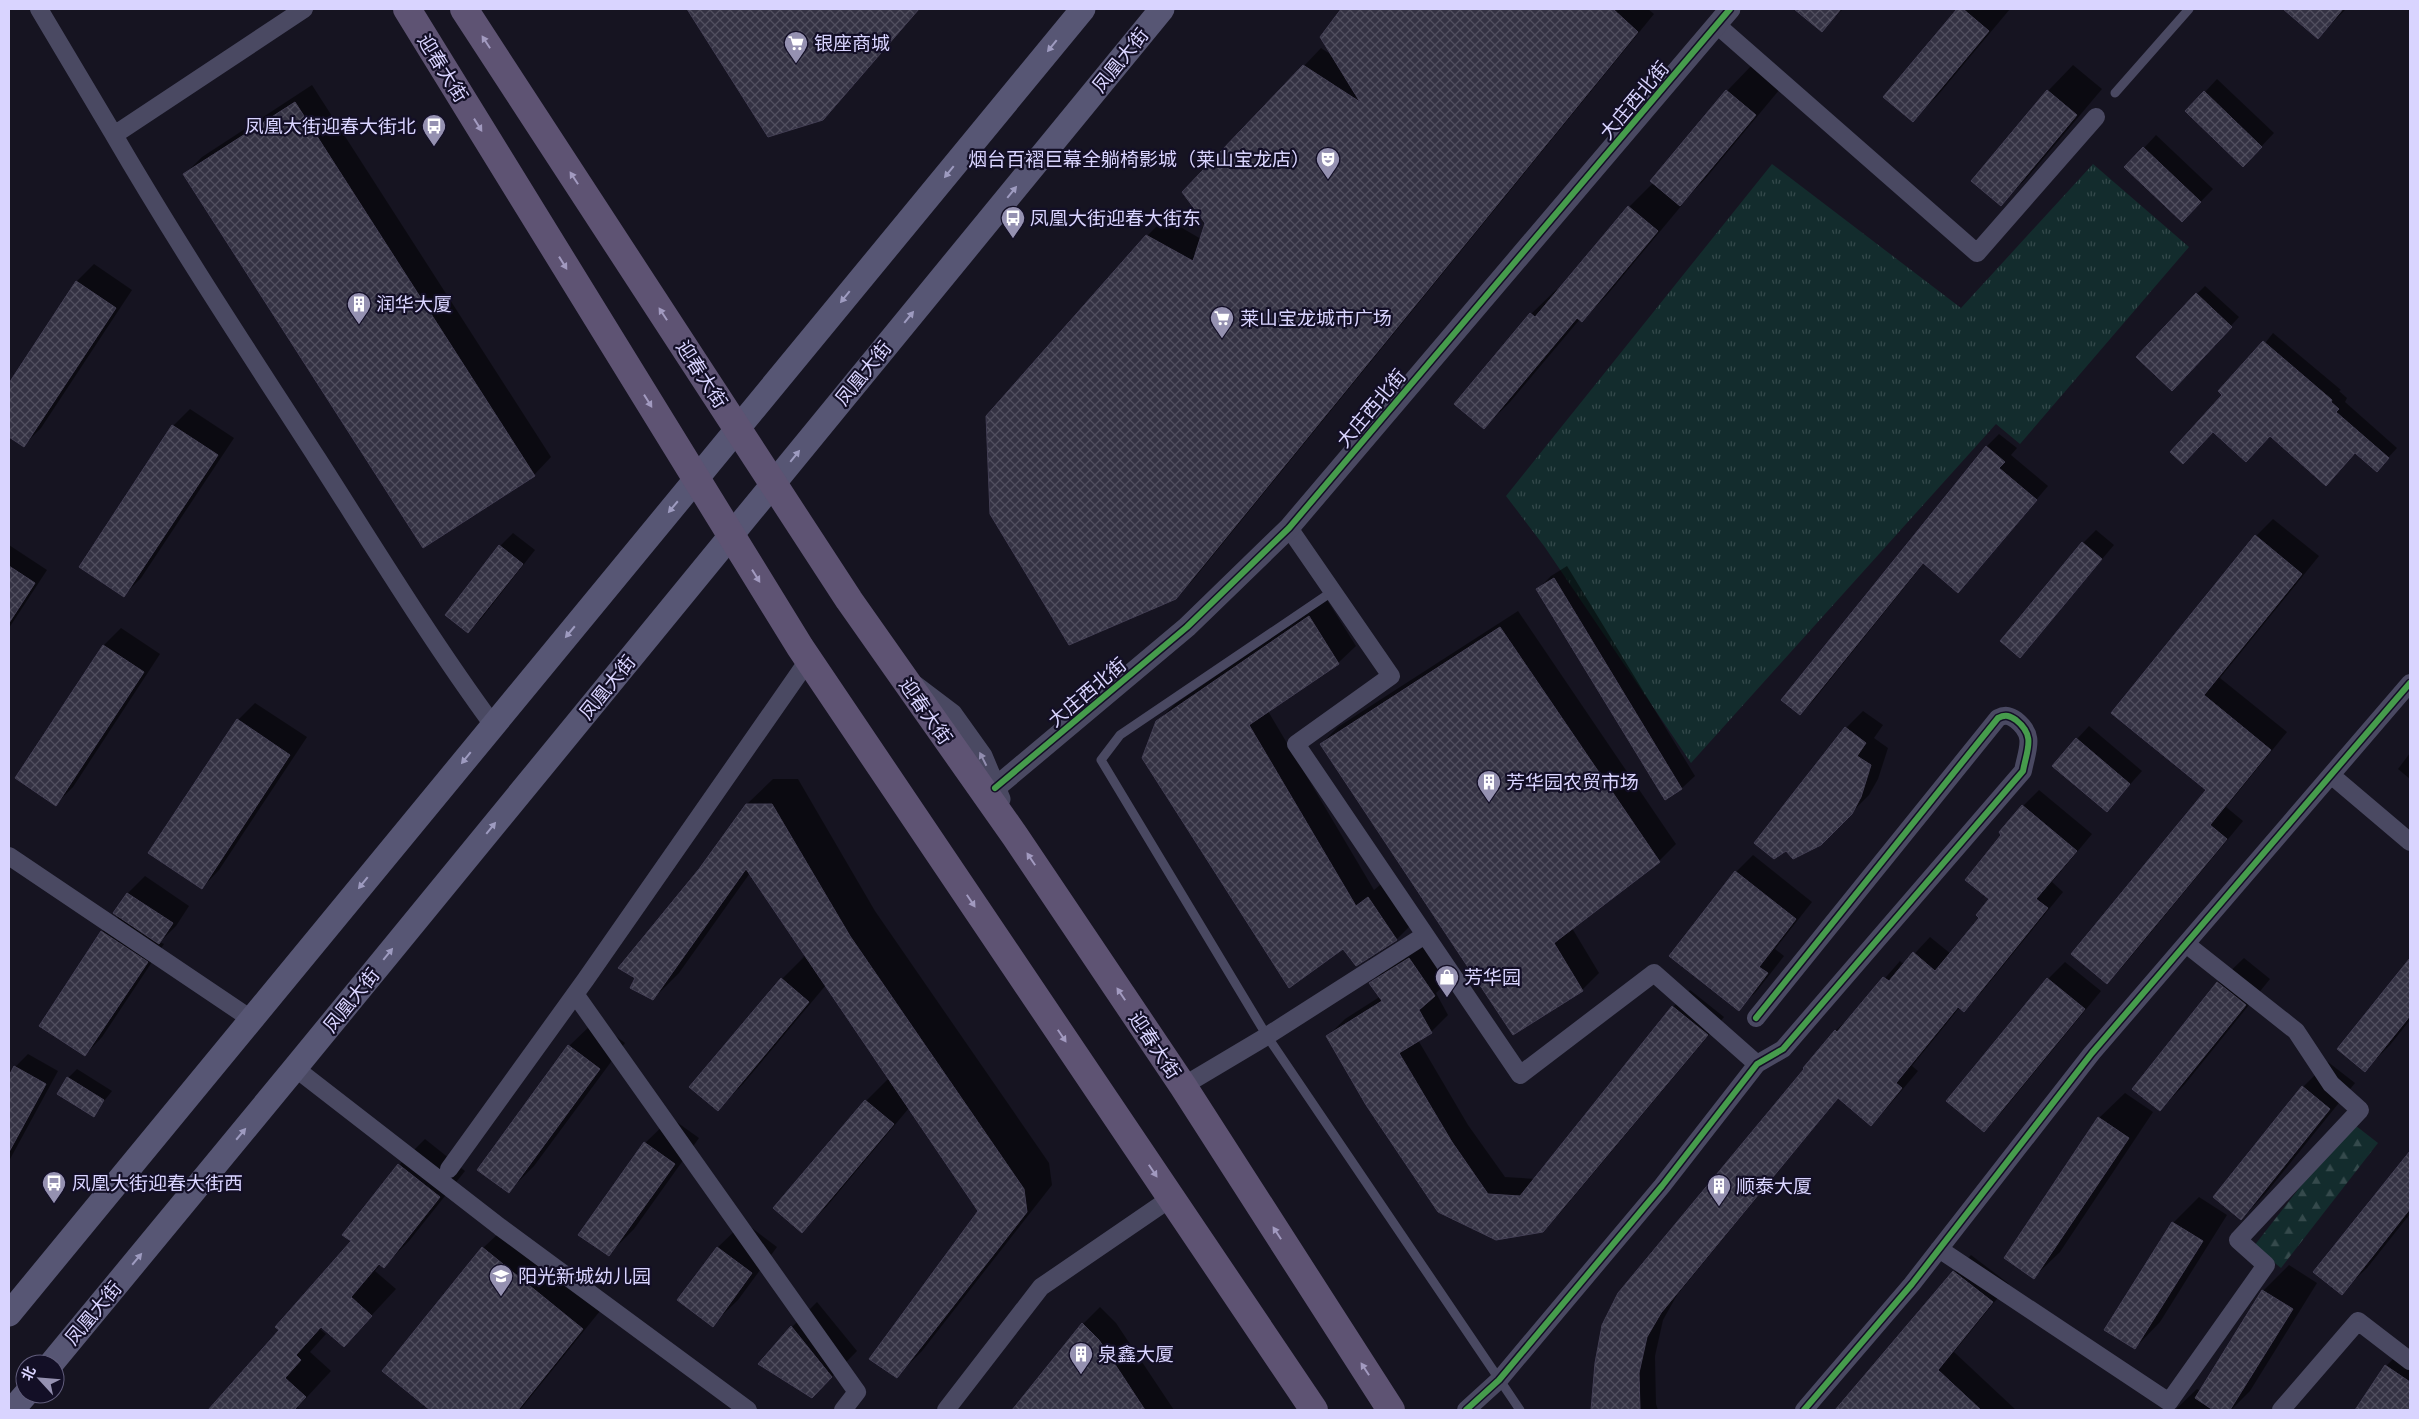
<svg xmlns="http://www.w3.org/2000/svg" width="2419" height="1419" font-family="'PT Sans Narrow','Noto Sans SC',sans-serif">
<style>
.grass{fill:url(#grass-tufts)}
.forest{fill:url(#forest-firs)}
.shadow{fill:#0007}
.building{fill:url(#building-cross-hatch);stroke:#433f54}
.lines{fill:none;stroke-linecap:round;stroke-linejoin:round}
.service{stroke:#4a4962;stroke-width:9}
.minor{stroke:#4a4962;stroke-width:18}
.tertiary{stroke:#4a4962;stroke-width:21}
.secondary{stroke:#575674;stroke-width:25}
.primary{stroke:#5e5373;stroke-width:28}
.cycleway-casing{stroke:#130f26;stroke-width:9}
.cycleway{stroke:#469c4c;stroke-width:6}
.oneway{fill:#a29ac0}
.oneway2{fill:#9e9bc0}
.oneway3{fill:#928eb0}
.labels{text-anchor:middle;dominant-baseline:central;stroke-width:4.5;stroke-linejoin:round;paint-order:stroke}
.poi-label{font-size:19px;fill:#d9d4ff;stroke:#130f26;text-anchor:start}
.street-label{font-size:19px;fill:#d9d4ff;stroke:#130f26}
</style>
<defs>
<pattern id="grass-tufts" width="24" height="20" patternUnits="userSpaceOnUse" patternTransform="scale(1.25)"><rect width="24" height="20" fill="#132c2d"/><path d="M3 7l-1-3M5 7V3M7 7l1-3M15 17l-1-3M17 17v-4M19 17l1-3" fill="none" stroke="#354a4c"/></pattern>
<pattern id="forest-firs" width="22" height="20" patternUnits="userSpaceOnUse" patternTransform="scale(1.25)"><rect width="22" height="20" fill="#132c2d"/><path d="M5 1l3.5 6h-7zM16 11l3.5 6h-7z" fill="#354a4c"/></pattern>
<pattern id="building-cross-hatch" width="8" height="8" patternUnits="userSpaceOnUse" patternTransform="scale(1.25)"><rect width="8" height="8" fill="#343243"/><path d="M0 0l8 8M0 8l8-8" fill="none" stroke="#514f5f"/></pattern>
</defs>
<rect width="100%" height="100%" fill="#161421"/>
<path class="grass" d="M1772,164l189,144 132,-144 96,83 -169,197 -24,-20 -305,339 -147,-217 -38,-50z"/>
<path class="forest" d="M2351,1122l27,21 -97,125 -27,-22z"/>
<path class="shadow" d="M688,9h231l-97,110 -53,16z
M1343,9h305l6,5 -461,566 -18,18 -28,-362 18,-18 36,21 103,-173 17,-18 12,8 -12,-19z
M1796,9h47l-22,21z
M1958,9h52l-72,86 -25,25 -28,-23z
M2294,9h52l-28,28 -28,-24z
M1752,65l28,24 -75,90 -24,25 1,1 -75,90 -25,26 -2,-2 -70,83 -26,26 -28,-24 75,-90 26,-25 2,2 70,-84 25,-25 -2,-1 75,-90z
M2073,65l29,24 -76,90 -25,25 -28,-23 75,-90z
M2217,79l57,54 -18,19 -51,-60z
M312,85l239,372 -17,18 -349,-301 17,-17z
M2156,135l57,54 -31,32 -38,-73z
M94,264l38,26 -91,138 -17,17 -15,-10v-50l68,-104z
M2205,286l34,31 -59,64 17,-87z
M2273,333l68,57 -2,1 8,7 -2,4 52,46 -11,12 -30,-8 -132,-57z
M190,409l44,29 -93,140 -17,17 49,-169z
M1999,434l18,14 -6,7 37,31 -90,105 -34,-28 -111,138 -13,13 186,-267z
M2273,519l46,37 -99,122 67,54 -61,75 17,14 -119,144 -17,18 101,-193 -95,-77 143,-177z
M2096,530l18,15 -94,111 63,-113z
M513,533l22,17 -54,69 -13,13 32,-86z
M9,545l38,25 -38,58z
M1567,566l128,210 -13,12 -16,10 -128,-209 13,-13z
M1327,600l29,46 -18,17 -70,48 106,179 12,-10 28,42 -17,17 -40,26 -200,-243 18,-18z
M1518,611l158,233 -17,17 -87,67 27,45 -17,17 -261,-246 17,-17z
M121,628l39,26 -87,133 -17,17 -40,-26 88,-133z
M255,703l52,34 -88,133 -17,18 36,-168z
M1863,711l20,14 -9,13 14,10 -10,31 -9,16 -49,49 26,-116z
M2089,726l53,45 -35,39 -30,-71z
M2410,753v26l-12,-10z
M773,779h25l77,132 174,252 3,22 -130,166 -25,25 82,-165 -70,-103 -82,98 -25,25 -27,-23 91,-107 23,-23 -63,-93 -83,99 -25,25 64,-130 24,-24 -56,-82 -71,100 -26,26 47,-129 47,-66z
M2039,790l53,44 -40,48 11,10 -83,102 -16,16 -4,-3 -48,59 6,5 -31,37 -17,16 -31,-27 -162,198 -14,25 -8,36 1,48 2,6h-64l-1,-7 242,-372 17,-15 48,-55 4,4 26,-28 21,17 30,-37 10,-18 12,-64 20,-29z
M1753,855l59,47 -37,47 9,7 -28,36 -18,17 -2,-137z
M145,876l44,30 -13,20 -16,16 4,2 -62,93 -17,18 -44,-30 61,-93 17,-16 -4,-3 13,-20z
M1427,941l25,37 -16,15 12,22 -17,17 -13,8 50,85 37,52 31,2 137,-172 17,-17 34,27 -164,196 -17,17 -47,9 -168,-203 17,-17 36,-23 -10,-13 17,-17z
M2244,958l26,21 -85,105 -25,26 58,-127z
M2410,960v60l-20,25 -25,25 -26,-21z
M2065,962l36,29 -100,122 -17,17 64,-151z
M595,1021l30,22 -91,123 -25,25 60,-145z
M28,1054l30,17 -49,90v-83l6,-11z
M2328,1062l27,21 -89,110 -25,26 62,-132z
M77,1069l35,22 -19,24 -25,-37z
M2125,1093l28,19 -93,140 -26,25 65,-159z
M671,1118l28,20 -65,91 -26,26 37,-112z
M425,1139l40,32 -56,70 -25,25 -3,-2 -6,7 21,18 -52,56 -22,-19 -2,3 6,5 -16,18 21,19 -36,39h-36l-3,-2 -2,2h-40l-3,-2 70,-78 72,-89 -9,-7 55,-69z
M2410,1155v59l-43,54 -26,25 63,-131z
M2199,1197l28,18 -67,107 -25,26 -29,-18 67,-107z
M744,1222l33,25 -39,53 -26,25 -33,-25 39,-53z
M501,1231l99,80 -80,99h-88l-48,-39 99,-123z
M1971,1255l38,29 -55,68 62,58h-172l-3,-4 113,-134z
M2289,1265l28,18 -67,108 -19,19h-56l22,-21 4,2 62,-100z
M817,1302l40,49 -45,46 -20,-70z
M1100,1307l16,16 58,87h-160l69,-86z
M2399,1353l11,7v50h-54l30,-44z"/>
<path class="building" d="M687,9h232l-96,111 -55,17z
M1341,9h272l25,23 -462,567 -107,46 -79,-131 -4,-98 160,-181 47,26 12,-38 -23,-31 121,-127 57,37 -40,-65z
M1794,9h47l-19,23z
M1957,9h6l26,22 -76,91 -30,-25z
M2283,9h60l-25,30z
M1726,90l30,25 -76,91 -30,-25z
M2047,90l30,25 -76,91 -30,-25z
M2204,91l58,56 -19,20 -58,-56z
M295,102l240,374 -112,72 -240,-374z
M2143,147l58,55 -19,20 -58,-55z
M1628,206l30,25 -76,91 -5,-4 -93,111 -30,-25 76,-91 5,4z
M76,281l40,27 -92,139 -15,-10v-54z
M2196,293l36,34 -60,64 -36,-34z
M2263,341l69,59 -1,2 8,7 -3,3 53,46 -12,14 -22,-19 -29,33 -56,-50 -24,26 -33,-30 -30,32 -13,-12 52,-57 -4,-4z
M172,425l46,30 -94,142 -45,-30z
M1986,446l19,16 -6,6 38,32 -79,93 -35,-30 -123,152 -19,-15z
M2255,535l47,39 -98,121 67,55 -61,75 17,14 -120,145 -36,-30 135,-164 -95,-77z
M2082,542l20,17 -82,99 -20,-17z
M499,545l24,19 -55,69 -23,-18z
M9,566l26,17 -26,40z
M1554,578l128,211 -17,11 -129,-211z
M1309,616l30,48 -90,61 107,181 12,-9 29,43 -41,26 -13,-17 -54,39 -147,-230 14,-37z
M1500,627l160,235 -106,81 29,48 -70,44 -193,-291z
M103,645l41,27 -88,134 -41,-28z
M237,719l53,36 -88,134 -54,-36z
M1845,727l21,16 -9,13 14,9 -10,32 -9,17 -31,31 -28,14 -7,-8 -12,8 -20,-16z
M2076,738l54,46 -23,28 -55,-46z
M746,804h26l78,132 174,253 3,23 -130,166 -28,-19 109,-148 -232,-342 -93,131 -23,-12 5,-10 -17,-10 81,-99z
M2022,805l55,46 -41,48 12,9 -84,104 -6,-5 -62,76 6,5 -31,38 -33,-28 -177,215 -14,24 -8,36 1,37h-49l4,-47 7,-38 16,-32 186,-224 -1,-1 32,-38 2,2 46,-55 6,4 24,-29 22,19 44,-53 -3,-3 13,-16 -24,-19 36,-45 -2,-3z
M1735,871l61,48 -37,48 9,6 -29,38 -70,-55z
M127,893l46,30 -14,21 -46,-31z
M101,931l47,31 -63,94 -46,-30z
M1409,958l26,38 -16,14 13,23 -33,20 53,89 36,52 32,2 152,-190 36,29 -165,197 -47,8 -58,-28 -72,-107 -40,-69 56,-35 -13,-18z
M2410,958v58l-45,56 -28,-23z
M781,978l28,24 -91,109 -29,-24z
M2047,978l38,31 -101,123 -38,-31z
M2217,982l29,23 -86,106 -28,-22z
M568,1045l32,24 -91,124 -32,-23z
M14,1066l32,18 -37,68v-76z
M67,1077l37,23 -10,17 -37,-23z
M2302,1086l28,23 -89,111 -28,-23z
M865,1100l29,24 -92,109 -29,-25z
M2098,1117l31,21 -95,141 -30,-21z
M644,1142l31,22 -66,92 -31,-21z
M2410,1151v58l-68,86 -29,-23z
M398,1164l42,33 -56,71 -5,-4 -28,33 21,19 -28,31 -23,-20 -25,28 5,5 -16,18 21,19 -12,13h-86l71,-80 -4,-3 76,-86 -9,-6z
M2172,1222l31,19 -68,108 -31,-19z
M482,1247l101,82 -65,81h-88l-48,-39z
M717,1247l35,26 -39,54 -36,-27z
M1953,1271l40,31 -55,68 43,40h-146z
M2262,1290l31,19 -63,101h-17l-18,-12z
M1082,1323l17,17 46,70h-133z
M791,1326l41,51 -20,21 -54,-34z
M2385,1365l25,17v28h-55z"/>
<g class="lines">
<path class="service" d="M2115,93l74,-84
M1333,591l-213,144 -19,25 166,276 253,374"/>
<path class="minor" d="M39,9l75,126
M304,9l-190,126c64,110 134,216 203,323 57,89 113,181 176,267
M1717,25l260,228 119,-136
M1289,528l102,148 -95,68 224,331 134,-102 103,91
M2331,775l79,67
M9,856l242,163
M575,994l282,398 -14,18
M295,1068l205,159 248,183
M1183,1086l84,-50 158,-101
M449,1169l137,-190 223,-320
M1939,1249l230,153 97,-137 -28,-25 122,-130 -29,-26 -35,-53 -110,-87
M946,1410l95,-123 130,-89
M1466,1410l33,-30 163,-194 95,-122 26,-15 240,-278c4,-22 13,-35 -7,-51 -6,-4 -10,-6 -18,-2l-242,300
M1804,1410l108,-126 180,-231 318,-370
M2281,1410l77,-89 52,40"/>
<path class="tertiary" d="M915,686l37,28 30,42 18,43
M995,788l192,-161 102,-99 441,-519"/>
<path class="secondary" d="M9,1314l1074,-1305
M51,1364l244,-296 867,-1059
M12,1410l14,-16"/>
<path class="primary" d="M407,9l393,638 514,763
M464,9l385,591 166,236 168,250 208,324"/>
<g class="cycleway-casing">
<path id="cycleway" d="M995,788l192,-161 102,-99 441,-519
M1466,1410l33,-30 163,-194 95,-122 26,-15 240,-278c4,-22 13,-35 -7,-51 -6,-4 -10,-6 -18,-2l-242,300
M1804,1410l108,-126 180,-231 318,-370"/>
</g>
<use href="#cycleway" class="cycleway"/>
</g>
<defs><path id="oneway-solid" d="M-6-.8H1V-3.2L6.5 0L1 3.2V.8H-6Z" transform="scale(1.25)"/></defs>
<g class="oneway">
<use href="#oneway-solid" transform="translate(486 42) rotate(-123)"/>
<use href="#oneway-solid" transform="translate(478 125) rotate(58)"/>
<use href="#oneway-solid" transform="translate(574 178) rotate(-123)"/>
<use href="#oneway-solid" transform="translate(563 263) rotate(58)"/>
<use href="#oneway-solid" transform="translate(663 314) rotate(-123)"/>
<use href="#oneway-solid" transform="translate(648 401) rotate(58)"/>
<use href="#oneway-solid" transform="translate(756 576) rotate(58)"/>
<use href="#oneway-solid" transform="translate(1031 859) rotate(-124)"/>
<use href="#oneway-solid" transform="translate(971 901) rotate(56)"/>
<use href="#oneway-solid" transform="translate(1121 994) rotate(-124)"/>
<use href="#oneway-solid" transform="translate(1062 1036) rotate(56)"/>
<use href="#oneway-solid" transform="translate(1153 1171) rotate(56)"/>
<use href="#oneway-solid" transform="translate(1277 1233) rotate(-123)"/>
<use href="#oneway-solid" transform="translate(1365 1369) rotate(-123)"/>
</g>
<g class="oneway2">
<use href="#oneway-solid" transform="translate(1052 46) rotate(129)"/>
<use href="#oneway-solid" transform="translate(949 172) rotate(129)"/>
<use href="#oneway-solid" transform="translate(1012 192) rotate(-51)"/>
<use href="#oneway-solid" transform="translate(845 297) rotate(129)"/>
<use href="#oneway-solid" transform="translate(909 317) rotate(-51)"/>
<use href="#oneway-solid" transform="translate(795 456) rotate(-51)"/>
<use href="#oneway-solid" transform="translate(673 507) rotate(130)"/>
<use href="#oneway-solid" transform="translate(570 632) rotate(130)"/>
<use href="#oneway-solid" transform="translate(466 758) rotate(129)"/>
<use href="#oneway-solid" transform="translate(491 828) rotate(-51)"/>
<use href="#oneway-solid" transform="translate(363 883) rotate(129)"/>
<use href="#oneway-solid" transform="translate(388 954) rotate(-51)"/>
<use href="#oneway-solid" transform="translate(241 1134) rotate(-50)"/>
<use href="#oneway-solid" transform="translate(137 1259) rotate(-50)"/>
</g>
<use class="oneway3" href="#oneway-solid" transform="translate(983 759) rotate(-117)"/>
<defs>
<g id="supermarket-pin" transform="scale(1.25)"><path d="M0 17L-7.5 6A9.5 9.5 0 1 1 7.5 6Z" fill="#9591b1" stroke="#130f26"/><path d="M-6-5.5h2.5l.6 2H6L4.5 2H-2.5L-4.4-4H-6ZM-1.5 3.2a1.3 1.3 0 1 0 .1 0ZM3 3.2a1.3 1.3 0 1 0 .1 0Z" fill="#fff"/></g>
<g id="bus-pin" transform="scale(1.25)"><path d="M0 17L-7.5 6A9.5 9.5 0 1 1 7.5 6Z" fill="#9591b1" stroke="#130f26"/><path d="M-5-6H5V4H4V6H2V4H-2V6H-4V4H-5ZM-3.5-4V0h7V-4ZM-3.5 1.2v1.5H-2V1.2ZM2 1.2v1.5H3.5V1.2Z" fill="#fff"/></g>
<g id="theatre-pin" transform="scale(1.25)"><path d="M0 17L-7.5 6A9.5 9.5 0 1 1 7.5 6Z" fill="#9591b1" stroke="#130f26"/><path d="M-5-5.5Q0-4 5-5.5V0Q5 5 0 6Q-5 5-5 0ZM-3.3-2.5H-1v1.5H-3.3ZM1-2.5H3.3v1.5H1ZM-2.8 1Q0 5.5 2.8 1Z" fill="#fff"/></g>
<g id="building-pin" transform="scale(1.25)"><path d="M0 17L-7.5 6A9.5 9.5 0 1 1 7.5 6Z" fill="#9591b1" stroke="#130f26"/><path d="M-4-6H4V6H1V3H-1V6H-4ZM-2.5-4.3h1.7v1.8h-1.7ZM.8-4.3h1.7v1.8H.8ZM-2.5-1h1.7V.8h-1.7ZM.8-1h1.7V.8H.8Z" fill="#fff"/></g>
<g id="shop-pin" transform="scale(1.25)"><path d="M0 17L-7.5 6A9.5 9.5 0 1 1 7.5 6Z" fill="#9591b1" stroke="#130f26"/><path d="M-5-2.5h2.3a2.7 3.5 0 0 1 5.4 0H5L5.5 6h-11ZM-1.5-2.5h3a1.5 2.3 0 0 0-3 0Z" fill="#fff"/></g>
<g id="school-pin" transform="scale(1.25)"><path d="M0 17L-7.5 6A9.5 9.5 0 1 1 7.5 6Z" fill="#9591b1" stroke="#130f26"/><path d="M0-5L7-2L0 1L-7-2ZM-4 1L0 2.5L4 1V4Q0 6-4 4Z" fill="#fff"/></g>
</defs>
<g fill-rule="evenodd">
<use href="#supermarket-pin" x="796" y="43"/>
<use href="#bus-pin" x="434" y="126"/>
<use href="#theatre-pin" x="1328" y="159"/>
<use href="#bus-pin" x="1013" y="218"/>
<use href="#building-pin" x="359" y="304"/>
<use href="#supermarket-pin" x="1222" y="318"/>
<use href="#building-pin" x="1489" y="782"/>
<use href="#shop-pin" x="1447" y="977"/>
<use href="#bus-pin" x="54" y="1183"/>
<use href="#building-pin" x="1719" y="1186"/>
<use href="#school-pin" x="501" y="1276"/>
<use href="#building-pin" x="1081" y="1354"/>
</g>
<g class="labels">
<g class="poi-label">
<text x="814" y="43">银座商城</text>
<text x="416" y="126" text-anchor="end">凤凰大街迎春大街北</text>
<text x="1310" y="159" text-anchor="end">烟台百褶巨幕全躺椅影城（莱山宝龙店）</text>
<text x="1030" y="218">凤凰大街迎春大街东</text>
<text x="376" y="304">润华大厦</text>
<text x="1240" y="318">莱山宝龙城市广场</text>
<text x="1506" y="782">芳华园农贸市场</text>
<text x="1464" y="977">芳华园</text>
<text x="72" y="1183">凤凰大街迎春大街西</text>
<text x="1736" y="1186">顺泰大厦</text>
<text x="518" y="1276">阳光新城幼儿园</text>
<text x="1098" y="1354">泉鑫大厦</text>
</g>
<g class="street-label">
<text transform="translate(1120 60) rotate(-51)">凤凰大街</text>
<text transform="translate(443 68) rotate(58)">迎春大街</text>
<text transform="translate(1634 100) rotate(-50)">大庄西北街</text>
<text transform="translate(863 373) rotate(-51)">凤凰大街</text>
<text transform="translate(702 374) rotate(57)">迎春大街</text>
<text transform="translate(1371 408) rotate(-50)">大庄西北街</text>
<text transform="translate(607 687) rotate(-51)">凤凰大街</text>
<text transform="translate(1087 692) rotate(-40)">大庄西北街</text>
<text transform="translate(926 711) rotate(55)">迎春大街</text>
<text transform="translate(351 1000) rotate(-51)">凤凰大街</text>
<text transform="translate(1155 1045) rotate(56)">迎春大街</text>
<text transform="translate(93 1313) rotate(-50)">凤凰大街</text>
</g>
</g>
<rect width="2419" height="1419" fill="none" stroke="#d9d4ff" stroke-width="20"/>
<g transform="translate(40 1379) rotate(296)"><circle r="24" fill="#130f26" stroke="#625e7d"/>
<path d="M0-4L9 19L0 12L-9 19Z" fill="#9591b1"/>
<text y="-8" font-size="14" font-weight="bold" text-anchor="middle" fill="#d9d4ff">北</text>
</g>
</svg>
